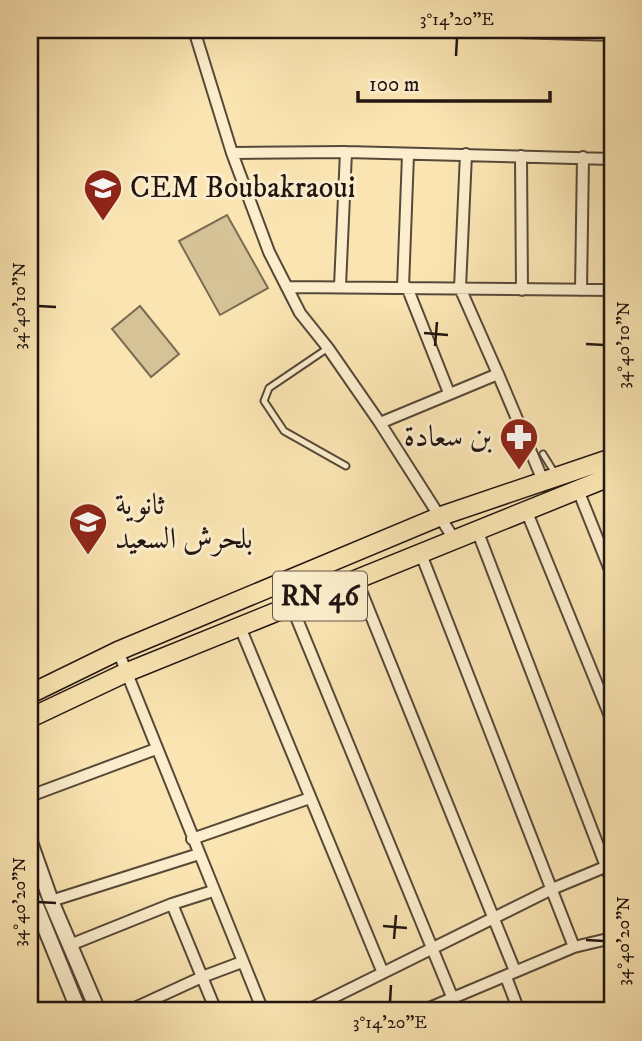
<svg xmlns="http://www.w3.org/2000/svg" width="642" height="1041" font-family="'IM FELL DW Pica',Amiri,serif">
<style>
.pitch{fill:#d5c297;stroke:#7a6c54;stroke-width:2}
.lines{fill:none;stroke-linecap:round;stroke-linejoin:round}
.service-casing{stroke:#564939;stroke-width:9}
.minor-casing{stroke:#564939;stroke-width:14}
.tertiary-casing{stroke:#564939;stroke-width:18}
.primary-casing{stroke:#201511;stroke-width:21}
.service{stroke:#fceecd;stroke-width:5}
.minor{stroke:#fceecd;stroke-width:10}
.tertiary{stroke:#fceecd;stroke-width:14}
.primary{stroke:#fae5b2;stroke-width:18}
.ticks{fill:none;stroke:#201511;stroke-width:2.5}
.labels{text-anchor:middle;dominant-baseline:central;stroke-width:6;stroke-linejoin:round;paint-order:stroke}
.shield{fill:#fceecd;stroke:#625649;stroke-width:2}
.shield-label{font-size:28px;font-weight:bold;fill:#201511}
.poi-label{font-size:30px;fill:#201511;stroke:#fceecd;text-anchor:start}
.neatline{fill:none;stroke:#201511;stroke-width:2.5}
.ticks-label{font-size:18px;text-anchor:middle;fill:#201511}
</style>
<rect width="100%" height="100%" fill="#fae5b2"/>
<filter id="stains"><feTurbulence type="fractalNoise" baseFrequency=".00286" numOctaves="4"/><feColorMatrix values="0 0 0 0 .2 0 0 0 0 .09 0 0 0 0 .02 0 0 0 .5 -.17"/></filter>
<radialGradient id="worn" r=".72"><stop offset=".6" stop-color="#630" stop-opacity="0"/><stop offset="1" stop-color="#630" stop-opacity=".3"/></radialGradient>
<path class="pitch" d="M227,215l41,73 -48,27 -41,-74z
M140,306l39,48 -28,23 -39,-48z"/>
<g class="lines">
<g class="service-casing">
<path id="service" d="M328,348l-59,40 -5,13 20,30 62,35
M543,454l13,21"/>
</g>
<g class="minor-casing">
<path id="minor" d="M194,30l38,123 37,99 31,61 28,35 52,75 74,116
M450,30l162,5
M232,153l114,-1 266,7
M466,154l-6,134 38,86
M521,156l1,134
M340,286l6,-134
M288,287l324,3
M403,287l5,-132
M407,287l42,106
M581,290l2,-133
M380,423l118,-49 46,109
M578,490l34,85
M526,510l86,211
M477,530l135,352
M421,554l153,393
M357,581l158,390
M292,607l161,392
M240,627l143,346
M118,651l145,360
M30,796l126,-47
M192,839l118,-41
M51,901l148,-47
M172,904l44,107
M70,945l102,-41 41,-13
M506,977l13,34
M128,1011l74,-34 40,-15
M306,1011l246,-122 53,-22
M422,1011l152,-64 38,-9"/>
</g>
<g class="tertiary-casing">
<path id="tertiary" d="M30,842l21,59 47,110
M30,891l49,120"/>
</g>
<g class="primary-casing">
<path id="primary" d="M30,694l88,-43 323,-135 171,-58
M30,718l95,-45 487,-197"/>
</g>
<use href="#service" class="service"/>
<use href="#minor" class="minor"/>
<use href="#tertiary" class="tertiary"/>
<use href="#primary" class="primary"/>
</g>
<path class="ticks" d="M456,56l1,-18M38,306l18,1M424,333l24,2M586,344l18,1M435,346l2,-24M38,902l18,1M383,926l24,2M394,939l2,-24M586,940l18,1M390,1002l1,-17"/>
<defs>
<g id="school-pin" transform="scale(2.0125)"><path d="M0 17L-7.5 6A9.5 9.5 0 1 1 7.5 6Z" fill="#8f2418" stroke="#fceecd"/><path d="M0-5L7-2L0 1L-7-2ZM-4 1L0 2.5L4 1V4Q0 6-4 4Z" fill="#fff"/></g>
<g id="pharmacy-pin" transform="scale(2.0125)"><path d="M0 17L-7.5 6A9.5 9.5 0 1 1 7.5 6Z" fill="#8f2418" stroke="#fceecd"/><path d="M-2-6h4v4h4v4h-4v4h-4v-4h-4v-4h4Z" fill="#fff"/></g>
</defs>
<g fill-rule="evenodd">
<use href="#school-pin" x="103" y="188"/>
<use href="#pharmacy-pin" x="519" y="437"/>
<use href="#school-pin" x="88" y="522"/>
</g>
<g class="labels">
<rect class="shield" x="273" y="571.5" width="94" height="49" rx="5"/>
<g class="shield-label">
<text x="320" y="596">RN 46</text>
</g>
<g class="poi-label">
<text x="130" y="188">CEM Boubakraoui</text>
<text x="492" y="437" text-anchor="end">بن سعادة</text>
<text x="115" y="505">ثانوية<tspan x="115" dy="34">بلحرش السعيد</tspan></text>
</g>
</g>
<rect width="642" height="1041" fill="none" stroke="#fae5b2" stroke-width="77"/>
<path d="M358 91v10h192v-10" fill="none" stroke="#201511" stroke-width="3.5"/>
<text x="369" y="91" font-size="21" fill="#201511" stroke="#fceecd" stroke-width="5" paint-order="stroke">100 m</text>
<rect x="38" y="38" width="566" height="964" class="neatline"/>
<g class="ticks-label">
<text x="457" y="25">3°14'20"E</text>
<text transform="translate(19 306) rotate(-90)" y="6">34°40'10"N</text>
<text transform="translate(623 345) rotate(-90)" y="6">34°40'10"N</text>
<text transform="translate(19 902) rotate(-90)" y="6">34°40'20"N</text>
<text transform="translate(623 941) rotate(-90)" y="6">34°40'20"N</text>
<text x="390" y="1028">3°14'20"E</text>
</g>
<rect width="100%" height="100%" filter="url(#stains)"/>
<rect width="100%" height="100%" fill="url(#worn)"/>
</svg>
